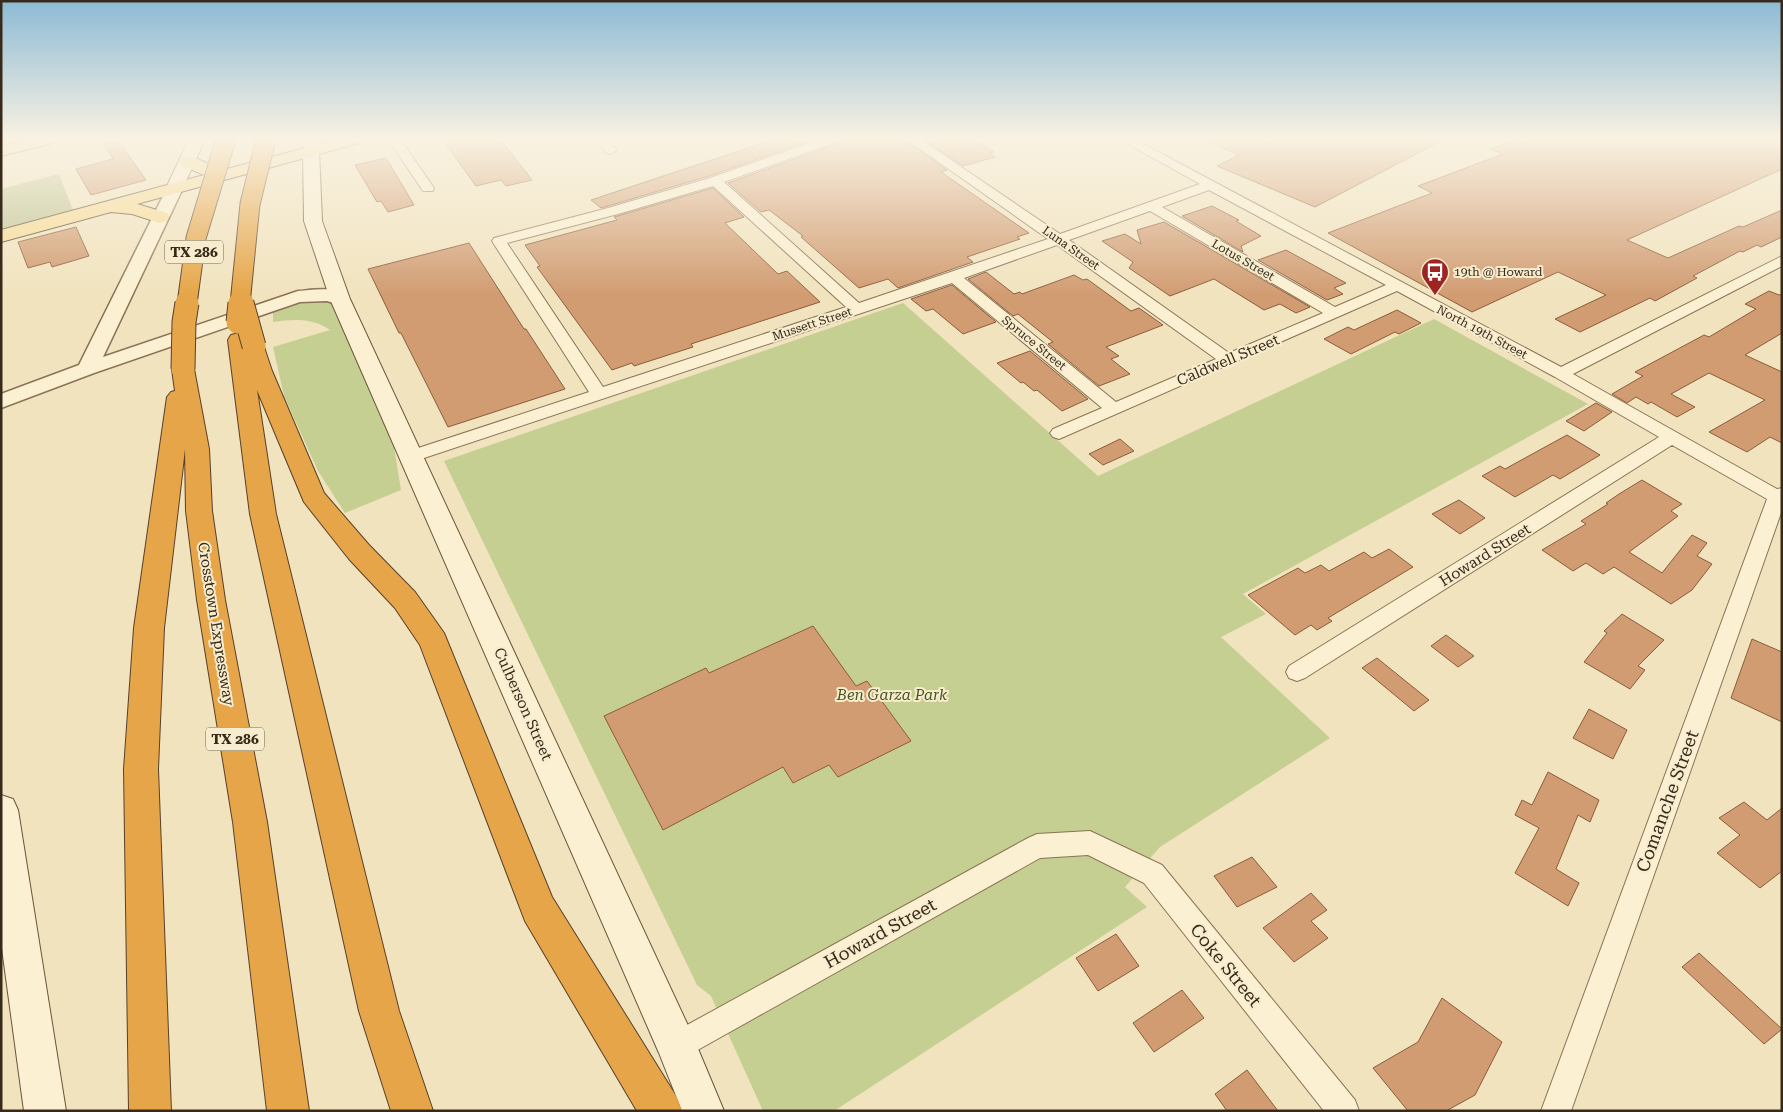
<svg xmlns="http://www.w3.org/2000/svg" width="1783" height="1112" font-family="'Roboto Serif',serif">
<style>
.green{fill:#c6cf92}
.cemetery{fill:#bcc392}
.building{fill:#d19c72;stroke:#8b5c3a}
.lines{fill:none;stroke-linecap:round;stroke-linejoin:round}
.minor-casing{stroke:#8a7356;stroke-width:2}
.tertiary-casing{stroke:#8a7356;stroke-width:3}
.secondary-casing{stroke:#6c5439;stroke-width:2}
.primary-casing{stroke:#57412b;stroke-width:2}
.motorway-casing{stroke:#57412b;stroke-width:2}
.minor{fill:#fbf0d2;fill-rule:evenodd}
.tertiary{fill:#fbf0d2;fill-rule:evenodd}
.secondary{fill:#fbf0d2;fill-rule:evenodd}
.primary{fill:#f7db93;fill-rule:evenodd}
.motorway{fill:#e6a548;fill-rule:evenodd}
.motorway-bridge-far1-casing{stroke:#57412b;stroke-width:21;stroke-linecap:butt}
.motorway-bridge-casing{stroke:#57412b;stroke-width:25;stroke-linecap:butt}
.motorway-bridge-far1{stroke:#e6a548;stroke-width:19}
.motorway-bridge{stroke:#e6a548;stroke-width:23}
.labels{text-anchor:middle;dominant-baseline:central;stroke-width:4;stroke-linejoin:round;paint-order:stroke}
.far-street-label{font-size:12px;fill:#382a1b;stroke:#f7edce}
.far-poi-label{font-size:12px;fill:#382a1b;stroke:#f7edce;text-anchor:start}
.shield{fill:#f7edce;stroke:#716451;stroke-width:1}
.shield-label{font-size:14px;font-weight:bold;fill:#382a1b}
.street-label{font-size:15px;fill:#382a1b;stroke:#f7edce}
.park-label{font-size:15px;font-style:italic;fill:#475621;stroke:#f7edce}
.near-street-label{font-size:18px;fill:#382a1b;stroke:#f7edce}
</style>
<rect width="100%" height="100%" fill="#f1e3be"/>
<path class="green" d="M314,301l17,2 62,138 8,49 -56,23 -27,-42 -34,-75 -11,-49 57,-17c-17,-12 -36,-11 -57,-8v-11l17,-6z
M903,303l195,173 336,-157 154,85 -345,190 23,20 -45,23 109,101 -170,109 -35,40 22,20 -313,204h-71l-52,-115 -14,-11 -253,-524z"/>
<path class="cemetery" d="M59,174l14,36 -72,19v-40z"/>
<path class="building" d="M101,139h16l29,41 -55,15 -15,-26 37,-10z
M442,139h58l32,41 -26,6 -5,-6 -25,6z
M775,139h40l-106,37 -101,30 -7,2 -10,-8z
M840,139h64l43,31 -6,2 88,61 -12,4 3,2 -53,18 6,5 -75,26 -10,-9 -29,9 -58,-51 2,-1 -34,-26 -8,2 -33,-29 109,-39z
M923,139h50l21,13 -5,1 6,4 -32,9z
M1202,139h243l-130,68 -98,-41 22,-11z
M1517,139h265v30l-155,71 41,18 71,-32 4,1 39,-17v27l-21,10 -4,-2 -14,7 -3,-1 -47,25 4,2 -42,23 -5,-3 -70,34 -25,-13 51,-24 -48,-23 -86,40 -144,-79 104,-40 -14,-7 85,-32 -13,-5z
M386,158l28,47 -26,7 -7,-11 -4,1 -22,-37z
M713,188l31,29 -19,6 53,51 9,-3 33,31 -129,42 2,3 -59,19 -2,-3 -20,7 -75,-103 3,-1 -15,-21 92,-25 -3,-3z
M1212,206l27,14 -3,1 25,15 -20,10 2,6 -61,-36z
M1164,222l146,85 -14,6 -16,-9 -16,6 -50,-31 -44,17 -41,-28 4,-6 -31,-21 23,-7 16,10 -4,-14z
M76,227l13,29 -37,11 -2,-5 -22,6 -10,-26z
M469,243l55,86h2l39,60 -117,38 -47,-94h-2l-31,-64z
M1286,250l60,33 -12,5 9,6 -16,6 -69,-40z
M986,272l28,22 6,-2 2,2 52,-19 9,5 4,-1 44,32 8,-3 24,17 -57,22 13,9 -8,3 19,15 -31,12 -51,-42 5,-2 -35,-28 -5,2 -45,-37z
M952,285l44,37 -33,12 -30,-25 -7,2 -15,-12z
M1769,291l10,4 3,-1v39l-37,22 37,17v71l-12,-6 -23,15 -38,-20 56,-32 -56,-27 -38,21 24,13 -18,10 -26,-15 -3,2 -12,-7 -9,6 -15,-9 31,-18 -8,-4 69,-37 5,2 47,-28 -11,-5z
M1397,310l24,13 -22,11 -4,-2 -44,22 -27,-15 24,-12 6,3z
M1030,351l58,48 -26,12 -25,-21 -3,1 -11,-9 -2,1 -24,-20z
M1596,403l16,9 -28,19 -18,-10z
M1567,435l33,20 -40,24 -7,-4 -38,22 -33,-21 18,-10 5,3z
M1120,439l14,12 -31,14 -14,-11z
M1642,480l40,24 -11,7 7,5 -49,36 33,21 30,-38 15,8 -10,13 15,8 -20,26 -21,14 -57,-37 -11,7 -17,-11 -13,8 -31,-21 44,-26 -5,-3 27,-17 -2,-1 13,-9z
M1459,500l26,18 -25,16 -28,-20z
M1389,549l24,18 -85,51 4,3 -15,9 -6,-5 -16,10 -47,-40 50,-27 7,5 16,-8 8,6 35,-19 8,6z
M1622,614l42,26 -26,26 7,4 -15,19 -46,-27 23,-29 -3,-2z
M813,626l43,60 11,-5 44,60 -73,36 -9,-12 -36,18 -10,-16 -120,63 -59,-114 102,-48 3,5z
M1446,635l28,21 -16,11 -27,-21z
M1752,639l30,13v70l-51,-24z
M1377,658l52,42 -15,11 -52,-43z
M1589,709l38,21 -14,29 -40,-21z
M1548,772l51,28 -9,22 -12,-7 -22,54 23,14 -11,23 -53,-33 24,-45 -24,-13 7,-15 10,5z
M1744,802l23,18 15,-12v63l-22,17 -43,-35 23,-18 -21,-17z
M1252,857l25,30 -40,20 -23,-31z
M1311,893l16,17 -16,11 17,17 -34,24 -31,-34z
M1116,934l23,32 -41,25 -22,-33z
M1699,953l83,76 -18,15 -82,-77z
M1182,990l22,28 -50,34 -21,-29z
M1442,998l60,44 -27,53 -29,16h-38l-35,-43 45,-26z
M1247,1070l31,41h-51l-12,-17z"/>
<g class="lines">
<g class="minor-casing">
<path id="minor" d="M388,139h12l34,49 -1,3h-10z
M594,139h13l10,11 -6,4 -4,-1z
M821,139h17l-2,3 -112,40 135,121 189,-64 -142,-100h14l140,95 140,-50 -81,-45h15l427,228 221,-111v10l-209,108 204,115 5,-1v22l-211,601h-30l226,-612 -95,-54 -367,233 -8,3 -8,-3 -3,-6 3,-6 370,-229 -104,-60 -158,-86 -338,148 -6,-2 -3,-4 3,-4 49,-21 -150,-125 -534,177 -6,2 -6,-2 -3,-4 3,-4 183,-60 -97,-151 2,-3 114,-30 102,-30zM713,186l133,121 -243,80 -96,-144 111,-29zM1209,190l177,95 -51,22 -173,-100zM1150,211l173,102 -94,40 -160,-113zM1057,245l159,114 -100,43 -152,-124z
M1090,831l72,34 193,235 4,11h-35l-180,-228 -56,-28 -48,3 -353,198 -10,5 -10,-5 -5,-10 5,-10 361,-198 9,-4z"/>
</g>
<g class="tertiary-casing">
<path id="tertiary" d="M175,183l6,2 2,3 -80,169 195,-66c15,-1 41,-6 51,8l-2,4 -7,2 -13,-4 -27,1 -206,71 -93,35v-14l78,-29 88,-177 2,-3z"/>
</g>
<g class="secondary-casing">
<path id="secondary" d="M189,139h16l-24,53 -6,1 -6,-1 -3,-4z
M307,139h16l-4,11 3,71 28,78 341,733 33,79h-42l-23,-58 -329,-754 -26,-78 -1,-71z
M1,795l12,4 5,11 48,301h-42l-23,-170z"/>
</g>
<g class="primary-casing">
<path id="primary" d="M30,139h29l-2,3 -56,14v-10z
M338,139h27l-2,3 -226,62 30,9 2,4 -2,4 -7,2 -28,-9 -21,-2 -110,30v-12l203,-55 -23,-10 -2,-4 2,-4h12l30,13z"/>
</g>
<g class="motorway-casing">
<path id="motorway" d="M239,333l8,2 3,5 12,1 10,30 52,122 45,52 46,47 29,41 108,264 124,199 6,15h-45l-112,-190 -105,-276 -25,-37 -46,-49 -45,-57 -47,-112 19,124 123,497 34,100h-42l-32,-100 -109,-497 -22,-174 3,-5z
M183,362l8,2 3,5 15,80 3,62 13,89 42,222 42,289h-42l-34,-289 -36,-222 -11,-89 -1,-62 -21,179 -6,141 13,342h-42l-5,-342 10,-141 33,-231 4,-5 4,-1 -3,-22 3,-5z"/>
</g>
<use href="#minor" class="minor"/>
<use href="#tertiary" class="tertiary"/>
<use href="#secondary" class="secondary"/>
<use href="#primary" class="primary"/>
<use href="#motorway" class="motorway"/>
<g class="motorway-bridge-far1-casing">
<path id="motorway-bridge-far1" d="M241,300l1,4
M187,304l9,-66 30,-99
M240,304l10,-100 16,-65"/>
</g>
<g class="motorway-bridge-casing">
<path id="motorway-bridge" d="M242,303l12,43
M238,322l2,-19
M183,369l1,-47 3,-19"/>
</g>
<use href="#motorway-bridge-far1" class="motorway-bridge-far1"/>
<use href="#motorway-bridge" class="motorway-bridge"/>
</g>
<linearGradient id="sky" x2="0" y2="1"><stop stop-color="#8cbad5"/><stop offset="0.47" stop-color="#f9f2e2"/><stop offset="1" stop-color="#f9f2e2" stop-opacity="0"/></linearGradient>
<rect width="1783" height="295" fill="url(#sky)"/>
<defs>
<g id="bus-pin" transform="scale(1.4375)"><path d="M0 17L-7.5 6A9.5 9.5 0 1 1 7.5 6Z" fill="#9d2422" stroke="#f7edce"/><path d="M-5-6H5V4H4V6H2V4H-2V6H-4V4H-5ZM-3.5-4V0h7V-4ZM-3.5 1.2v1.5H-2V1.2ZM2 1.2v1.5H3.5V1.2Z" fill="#fff"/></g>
</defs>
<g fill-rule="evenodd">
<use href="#bus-pin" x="1435" y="272"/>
</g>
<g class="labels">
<g class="far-street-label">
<text transform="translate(1071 248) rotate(35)">Luna Street</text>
<text transform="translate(1243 260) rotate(30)">Lotus Street</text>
<text transform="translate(812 324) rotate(-18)">Mussett Street</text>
<text transform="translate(1482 332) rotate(28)">North 19th Street</text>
<text transform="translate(1034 343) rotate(39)">Spruce Street</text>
</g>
<g class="far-poi-label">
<text x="1454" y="272">19th @ Howard</text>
</g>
<g class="shield">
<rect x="165" y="240.5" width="58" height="23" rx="4"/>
<rect x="206" y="727.5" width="58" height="23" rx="4"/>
</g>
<g class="shield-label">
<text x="194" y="252">TX 286</text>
<text x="235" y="739">TX 286</text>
</g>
<g class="street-label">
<text transform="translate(1228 360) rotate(-23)">Caldwell Street</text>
<text transform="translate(1485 555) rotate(-32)">Howard Street</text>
<text transform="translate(216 624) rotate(81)">Crosstown Expressway</text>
<text transform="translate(523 704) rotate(66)">Culberson Street</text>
</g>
<g class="park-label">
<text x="892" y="695">Ben Garza Park</text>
</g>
<g class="near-street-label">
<text transform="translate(1667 801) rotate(-70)">Comanche Street</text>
<text transform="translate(880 933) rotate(-29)">Howard Street</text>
<text transform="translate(1226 965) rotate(51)">Coke Street</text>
</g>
</g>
<rect width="1783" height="1112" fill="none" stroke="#382a1b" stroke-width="5"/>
</svg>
